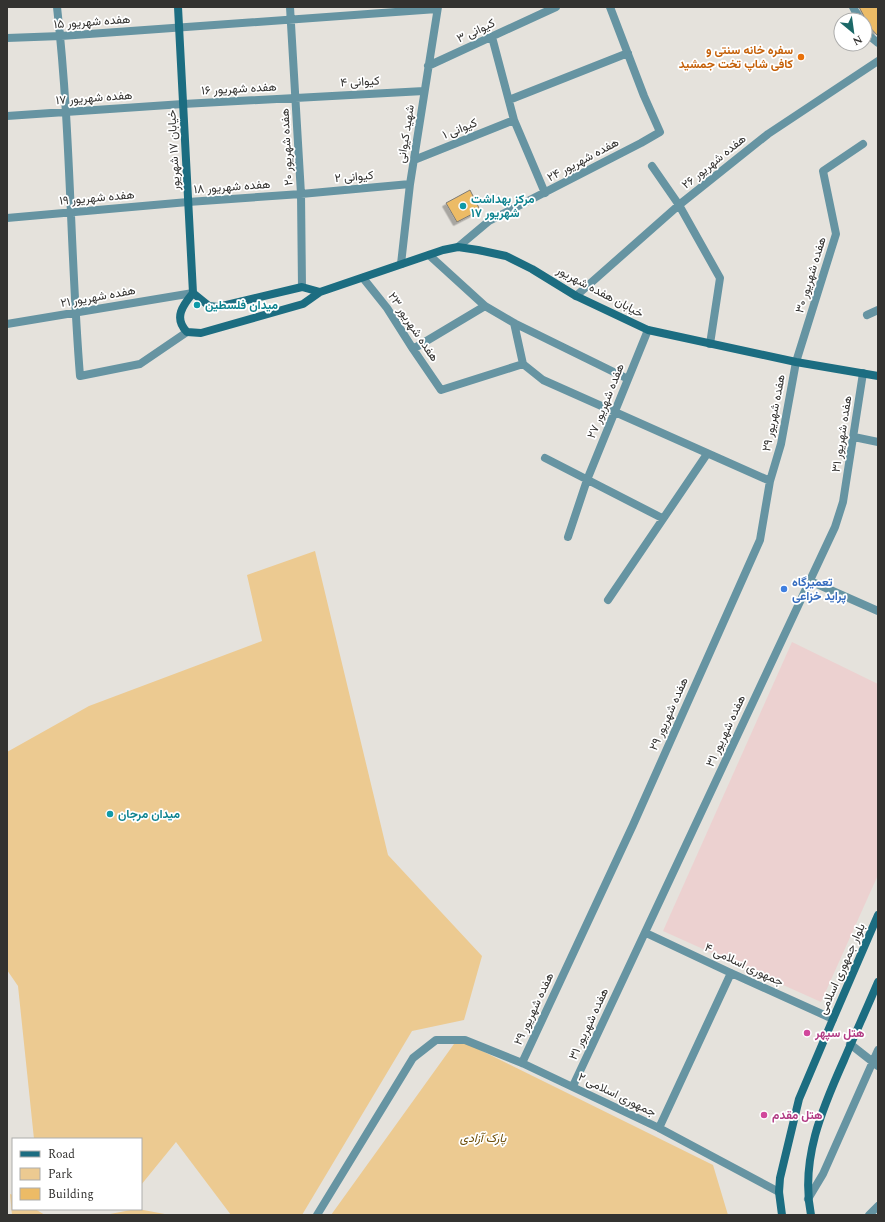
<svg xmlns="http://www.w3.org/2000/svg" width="885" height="1222" font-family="Spectral,Vazirmatn,serif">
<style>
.industrial{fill:#ecd1d0}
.green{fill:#ecca91}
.building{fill:#ecbb66;stroke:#7e7b76;filter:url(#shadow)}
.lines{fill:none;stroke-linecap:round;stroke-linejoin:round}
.street{stroke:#6694a2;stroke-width:8}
.secondary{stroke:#1c6d81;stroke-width:8}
.food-dot{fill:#e8710a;stroke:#fff;stroke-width:1.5}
.culture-dot{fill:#0f9aa8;stroke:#fff;stroke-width:1.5}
.shop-dot{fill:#3f7fe0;stroke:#fff;stroke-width:1.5}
.hotel-dot{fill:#d1479c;stroke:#fff;stroke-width:1.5}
.labels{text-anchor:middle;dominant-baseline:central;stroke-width:3.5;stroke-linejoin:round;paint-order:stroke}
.street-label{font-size:12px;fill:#333230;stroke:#fff}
.food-label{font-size:12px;font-weight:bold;fill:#c56008;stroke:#fff;text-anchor:end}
.culture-label{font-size:12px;font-weight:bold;fill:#0d838f;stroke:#fff;text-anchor:start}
.shop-label{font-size:12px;font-weight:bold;fill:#366cbe;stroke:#fff;text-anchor:start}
.hotel-label{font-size:12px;font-weight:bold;fill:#b23c85;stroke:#fff;text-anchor:start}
.park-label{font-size:12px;font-style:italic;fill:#6d4d06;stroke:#fff}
</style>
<defs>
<filter id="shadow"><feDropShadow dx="-3.5" dy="3.5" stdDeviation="0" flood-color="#0004"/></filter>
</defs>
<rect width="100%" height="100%" fill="#e5e2dc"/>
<path class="industrial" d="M792,642l86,42v191l-57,127 -158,-71z"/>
<path class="green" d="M315,551l73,304 94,101 -18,64 -52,11 -110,184h-71l-55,-73 -35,43v-46h-107l-16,-153 -11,-16v-218l82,-46 173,-65 -15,-66z
M464,1042l249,123 15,50h-397l123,-171z
M10,1194l3,1v14h22l10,6h-33z
M136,1209h2l32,6h-65z"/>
<path class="building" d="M859,7h19v29l-13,-14v-4z
M470,190l10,20 -23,12 -11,-19z"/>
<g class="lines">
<path class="street" d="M57,7c14,123 13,246 23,369l60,-12 47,-32
M290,7l11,187 1,93
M853,7l7,13
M865,30l2,4 11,9
M492,37l22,83 31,73
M7,38l54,-2 376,-27
M428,66l128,-59
M509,100l119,-47
M7,116l176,-12 241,-13
M414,160l100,-40
M652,166l27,39 41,73 -10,66
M7,218l181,-16 113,-8 109,-10
M458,247l31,-26 152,-78 19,-11 -16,-36 -34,-89
M429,255l56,51 29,17 114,56
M401,264l9,-80 28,-177
M363,278l24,30 26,41 28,41 82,-26
M576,296l103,-91 89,-71 110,-73
M867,315l11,-5
M514,323l9,41 20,16 227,101
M7,324l186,-31
M413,349l72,-43
M854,437l24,5
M545,458l117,60
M568,537l19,-57 61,-150
M810,581l68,30
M608,600l99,-146
M646,933l85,40 102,46
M850,1044l28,22
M522,1063l111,-238 127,-285 10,-59 11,-37 15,-82 40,-128 -13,-63 40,-27
M573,1086l262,-559 8,-25 20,-129
M659,1128l72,-155
M808,1199l15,-25 55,-124
M317,1215l96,-157 23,-18h29l57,23 137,65 120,64
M869,1215l9,-9"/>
<path class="secondary" d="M178,7l15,286
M302,287l18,5 -17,12 -102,29 -14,-1c-14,-14 -4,-27 6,-39l16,13 9,1z
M320,292l123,-42 15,-3 20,3 28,6 26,13 44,27 72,34 148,32 82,14
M782,1215l-3,-23 1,-14 19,-79 34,-80 45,-104
M811,1215c-11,-55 11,-106 33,-155 11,-26 23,-52 34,-78"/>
</g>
<circle class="food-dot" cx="801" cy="57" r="4"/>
<g class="culture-dot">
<circle cx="463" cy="206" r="4"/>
<circle cx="197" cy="305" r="4"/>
<circle cx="110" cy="814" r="4"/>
</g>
<circle class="shop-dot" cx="784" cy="589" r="4"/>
<g class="hotel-dot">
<circle cx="807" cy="1033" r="4"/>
<circle cx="764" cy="1115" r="4"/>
</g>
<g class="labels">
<g class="street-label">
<text transform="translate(92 22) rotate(-4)">هفده شهریور ۱۵</text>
<text transform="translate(476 31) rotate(-25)">کیوانی ۳</text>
<text transform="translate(360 82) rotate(-3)">کیوانی ۴</text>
<text transform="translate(239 89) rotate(-3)">هفده شهریور ۱۶</text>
<text transform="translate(94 98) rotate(-4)">هفده شهریور ۱۷</text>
<text transform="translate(460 129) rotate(-22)">کیوانی ۱</text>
<text transform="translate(406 134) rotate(-81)">شهید کیوانی</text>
<text transform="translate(287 147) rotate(-93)">هفده شهریور ۲۰</text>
<text transform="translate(174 150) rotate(-93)">خیابان ۱۷ شهریور</text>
<text transform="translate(583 160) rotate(-28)">هفده شهریور ۲۴</text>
<text transform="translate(714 162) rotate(-39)">هفده شهریور ۲۶</text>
<text transform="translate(354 177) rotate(-5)">کیوانی ۲</text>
<text transform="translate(232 187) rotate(-4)">هفده شهریور ۱۸</text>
<text transform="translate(97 198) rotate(-5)">هفده شهریور ۱۹</text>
<text transform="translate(811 275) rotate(-73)">هفده شهریور ۳۰</text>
<text transform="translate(600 292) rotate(28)">خیابان هفده شهریور</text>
<text transform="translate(98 297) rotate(-10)">هفده شهریور ۲۱</text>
<text transform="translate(413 327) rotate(56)">هفده شهریور ۲۳</text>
<text transform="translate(606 401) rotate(-68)">هفده شهریور ۲۷</text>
<text transform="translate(774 413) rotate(-79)">هفده شهریور ۲۹</text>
<text transform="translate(842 434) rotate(-81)">هفده شهریور ۳۱</text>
<text transform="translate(669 714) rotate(-66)">هفده شهریور ۲۹</text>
<text transform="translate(726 731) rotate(-65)">هفده شهریور ۳۱</text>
<text transform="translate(744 965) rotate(25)">جمهوری اسلامی ۴</text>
<text transform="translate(842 969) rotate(-66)">بلوار جمهوری اسلامی</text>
<text transform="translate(534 1009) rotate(-65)">هفده شهریور ۲۹</text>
<text transform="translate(589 1024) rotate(-65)">هفده شهریور ۳۱</text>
<text transform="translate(617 1095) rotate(26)">جمهوری اسلامی ۲</text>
</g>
<g class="food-label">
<text x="793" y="50">سفره خانه سنتی و<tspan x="793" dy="14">کافی شاپ تخت جمشید</tspan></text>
</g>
<g class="culture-label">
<text x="471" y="199">مرکز بهداشت<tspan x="471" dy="14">۱۷ شهریور</tspan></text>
<text x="205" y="305">میدان فلسطین</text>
<text x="118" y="814">میدان مرجان</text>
</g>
<g class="shop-label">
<text x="792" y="582">تعمیرگاه<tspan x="792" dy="14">پراید خزاعی</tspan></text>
</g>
<g class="hotel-label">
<text x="815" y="1033">هتل سپهر</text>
<text x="772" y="1115">هتل مقدم</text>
</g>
<g class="park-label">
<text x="483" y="1138">پارک آزادی</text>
</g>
</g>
<rect width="885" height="1222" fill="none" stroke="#333230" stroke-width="16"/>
<rect x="12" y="1138" width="130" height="72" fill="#ffffff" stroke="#adadac"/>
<rect x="20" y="1151" width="20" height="6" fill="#1c6d81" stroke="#adadac"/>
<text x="48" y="1158" font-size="12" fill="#333230">Road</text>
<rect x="20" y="1168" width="20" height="12" fill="#ecca91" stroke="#adadac"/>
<text x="48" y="1178" font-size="12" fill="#333230">Park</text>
<rect x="20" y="1188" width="20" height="12" fill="#ecbb66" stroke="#adadac"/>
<text x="48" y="1198" font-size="12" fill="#333230">Building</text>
<g transform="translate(853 32) rotate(151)"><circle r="19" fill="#ffffff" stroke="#adadac"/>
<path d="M0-3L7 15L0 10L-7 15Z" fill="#1c6968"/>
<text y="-6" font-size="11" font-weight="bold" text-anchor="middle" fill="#333230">N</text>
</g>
</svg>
